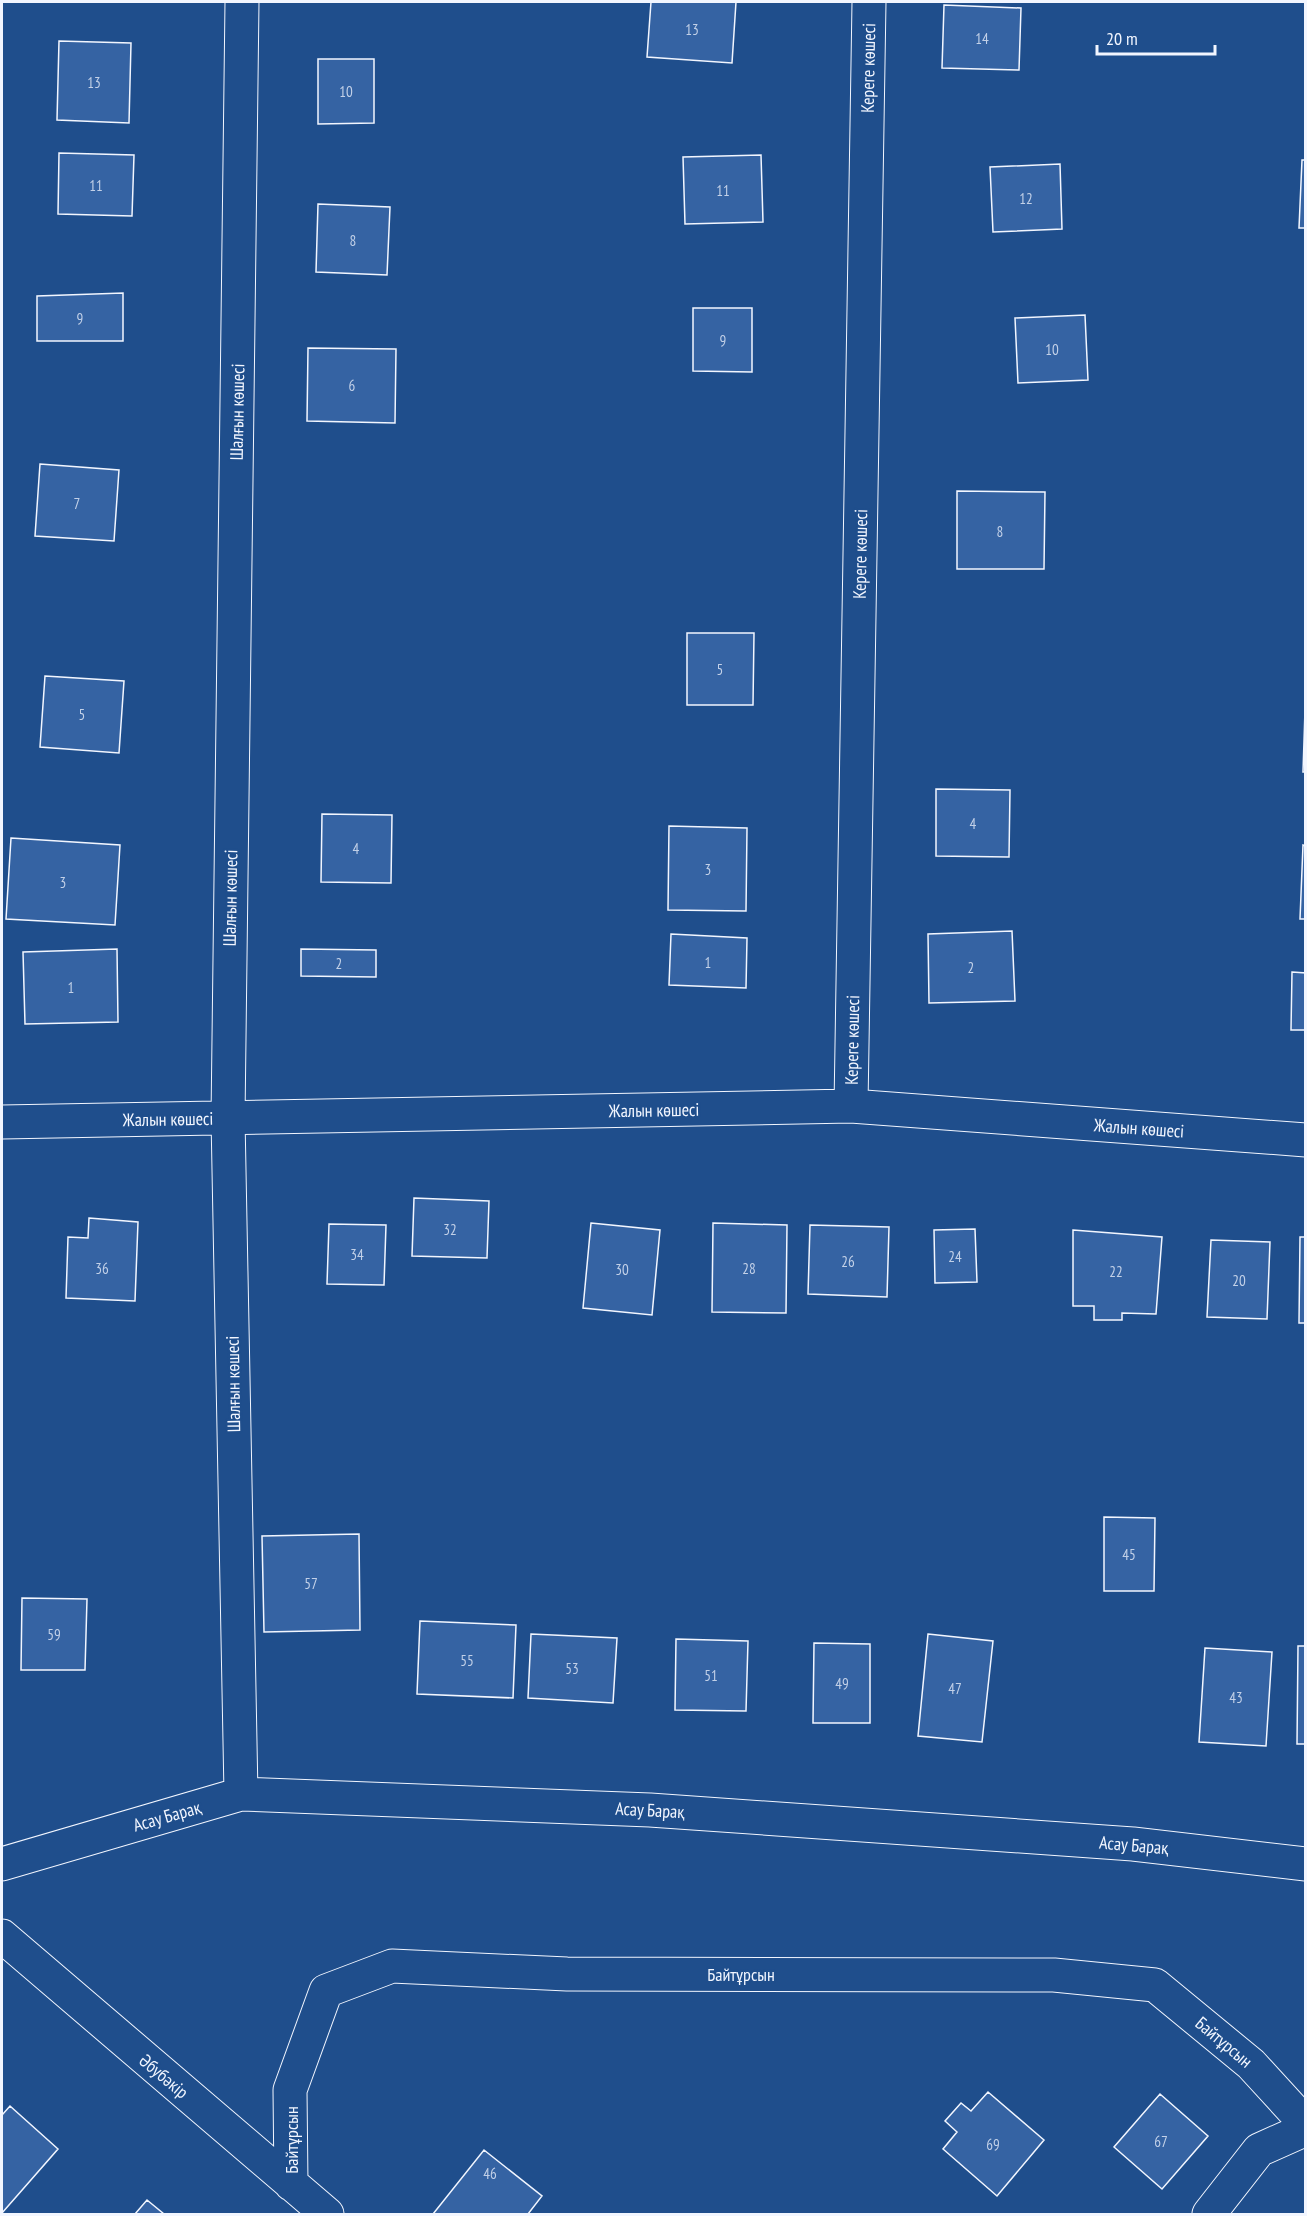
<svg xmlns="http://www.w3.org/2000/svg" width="1307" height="2216" font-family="'PT Sans Narrow',sans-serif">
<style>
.building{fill:#3563a3;stroke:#f2f6ff;stroke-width:1.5}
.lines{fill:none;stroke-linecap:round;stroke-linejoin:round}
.minor-casing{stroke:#f2f6ff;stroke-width:35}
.minor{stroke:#1f4e8c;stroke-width:33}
.labels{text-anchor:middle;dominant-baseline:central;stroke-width:4.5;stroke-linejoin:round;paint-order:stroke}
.number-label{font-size:15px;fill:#c3d1e8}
.street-label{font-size:18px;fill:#f2f6ff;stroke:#1f4e8c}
</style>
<rect width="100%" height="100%" fill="#1f4e8c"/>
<path class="building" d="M651,2h85l-4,61 -85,-6z
M944,5l77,3 -2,62 -77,-2z
M59,41l72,2 -2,80 -72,-3z
M318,59h56v64l-56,1z
M59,153l75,2 -2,61 -74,-2z
M761,155l2,67 -78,2 -2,-67z
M1302,160h4v68h-7z
M1060,164l2,65 -69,3 -3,-65z
M318,204l72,3 -3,68 -71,-3z
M123,293v48h-86v-45z
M693,308h59v64l-59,-1z
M1085,315l3,65 -70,3 -3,-65z
M308,348l88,1 -1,74 -88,-2z
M40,464l79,6 -5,71 -79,-5z
M957,491l88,1 -1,77h-87z
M687,633h67l-1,72h-66z
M45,676l79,5 -5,72 -79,-6z
M1305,710h1v62h-3z
M936,789l74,1 -1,67 -73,-1z
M322,814l70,1 -1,68 -70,-1z
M669,826l78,2 -1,83 -78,-1z
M11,838l109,7 -5,80 -109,-6z
M1303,845l3,1v73h-6z
M1012,931l3,70 -86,2 -1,-69z
M671,934l76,4 -1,50 -77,-3z
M117,949l1,73 -93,2 -2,-72z
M301,949l75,1v27l-75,-1z
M1292,972l14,1v57h-15z
M414,1198l75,3 -2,57 -75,-2z
M89,1218l49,4 -3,79 -69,-3 2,-61 20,1z
M591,1223l69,7 -8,85 -69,-7z
M713,1223l74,2 -1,88 -74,-1z
M329,1224l57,1 -2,60 -57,-1z
M810,1225l79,2 -2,70 -79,-3z
M975,1229l2,53 -42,1 -1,-53z
M1073,1230l89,7 -6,77 -34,-1v7h-28v-14h-21z
M1300,1237h6v86h-7z
M1211,1240l59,2 -3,77 -60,-2z
M1104,1517l51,1 -1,73h-50z
M359,1534l1,96 -96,2 -2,-96z
M22,1598l65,1 -2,71h-64z
M420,1621l96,4 -3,73 -96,-4z
M531,1634l86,4 -4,65 -85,-5z
M928,1634l65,7 -11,101 -64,-6z
M676,1639l72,2 -2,70 -71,-1z
M814,1643l56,1v79h-57z
M1298,1646h8v98h-9z
M1205,1648l67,4 -6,94 -67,-4z
M988,2092l56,48 -47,56 -54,-47 14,-17 -12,-11 16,-18 10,8z
M1160,2094l48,42 -46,53 -48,-42z
M10,2106l48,43 -56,64v-98z
M484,2150l58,46 -14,18h-95z
M147,2200l17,14h-29z"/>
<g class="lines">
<g class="minor-casing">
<path id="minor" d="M851,1106l18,-1104
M2,1122l849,-16 455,34
M241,1794l-13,-676 14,-1116
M2,1864l239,-70 409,16 483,34 173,20
M2,1936l325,278
M291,2184l-1,-94 36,-99 66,-25 175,8 487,1 101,10 96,79 55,60
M1209,2214l50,-64 47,-21"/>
</g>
<use href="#minor" class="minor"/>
</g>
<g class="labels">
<g class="number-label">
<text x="692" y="29">13</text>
<text x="982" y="38">14</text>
<text x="94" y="82">13</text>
<text x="346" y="91">10</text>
<text x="96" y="185">11</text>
<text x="723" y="190">11</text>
<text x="1026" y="198">12</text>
<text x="353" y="240">8</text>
<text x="80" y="318">9</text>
<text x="723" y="340">9</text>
<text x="1052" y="349">10</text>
<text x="352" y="385">6</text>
<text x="77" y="503">7</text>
<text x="1000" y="531">8</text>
<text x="720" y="669">5</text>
<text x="82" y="714">5</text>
<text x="973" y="823">4</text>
<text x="356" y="848">4</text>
<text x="708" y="869">3</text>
<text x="63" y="882">3</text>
<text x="708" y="962">1</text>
<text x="339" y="963">2</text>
<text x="971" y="967">2</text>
<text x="71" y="987">1</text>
<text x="450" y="1229">32</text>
<text x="357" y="1254">34</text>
<text x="955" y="1256">24</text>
<text x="848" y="1261">26</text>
<text x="102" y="1268">36</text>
<text x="749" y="1268">28</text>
<text x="622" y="1269">30</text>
<text x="1116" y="1271">22</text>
<text x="1239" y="1280">20</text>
<text x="1129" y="1554">45</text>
<text x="311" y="1583">57</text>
<text x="54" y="1634">59</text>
<text x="467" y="1660">55</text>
<text x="572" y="1668">53</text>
<text x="711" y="1675">51</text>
<text x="842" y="1683">49</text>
<text x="955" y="1688">47</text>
<text x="1236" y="1697">43</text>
<text x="1161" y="2141">67</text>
<text x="993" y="2144">69</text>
<text x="490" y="2173">46</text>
</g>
<g class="street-label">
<text transform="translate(868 68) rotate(-89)">Кереге көшесі</text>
<text transform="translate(237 412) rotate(-89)">Шалғын көшесі</text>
<text transform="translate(860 554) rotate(-89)">Кереге көшесі</text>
<text transform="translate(230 898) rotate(-89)">Шалғын көшесі</text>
<text transform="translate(852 1040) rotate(-89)">Кереге көшесі</text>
<text transform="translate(654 1110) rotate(-1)">Жалын көшесі</text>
<text transform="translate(168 1119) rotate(-1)">Жалын көшесі</text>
<text transform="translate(1139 1128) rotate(4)">Жалын көшесі</text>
<text transform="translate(233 1384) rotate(-91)">Шалғын көшесі</text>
<text transform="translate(650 1810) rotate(3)">Асау Барақ</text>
<text transform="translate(167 1816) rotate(-16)">Асау Барақ</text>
<text transform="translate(1134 1845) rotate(5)">Асау Барақ</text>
<text x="741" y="1974">Байтұрсын</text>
<text transform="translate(1224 2042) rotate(40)">Байтұрсын</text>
<text transform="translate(164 2076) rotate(40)">Әбубәкір</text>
<text transform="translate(291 2140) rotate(-90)">Байтұрсын</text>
</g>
</g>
<rect width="1307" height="2216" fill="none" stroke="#f2f6ff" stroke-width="6"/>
<path d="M1097 45v9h118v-9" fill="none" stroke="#f2f6ff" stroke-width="3"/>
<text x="1106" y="45" font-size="18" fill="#f2f6ff" stroke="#1f4e8c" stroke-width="4.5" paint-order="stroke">20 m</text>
</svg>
